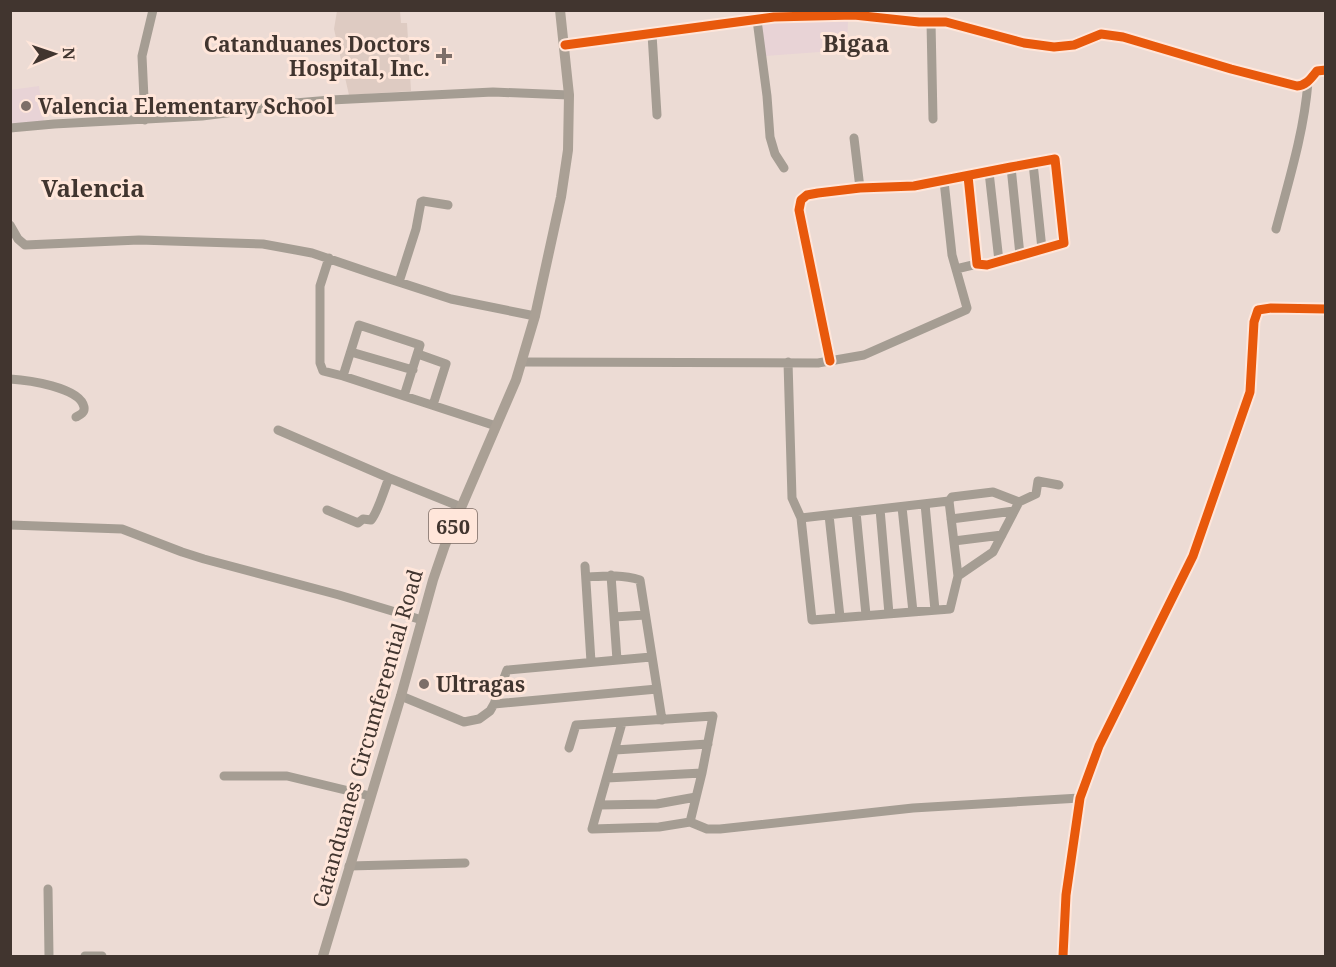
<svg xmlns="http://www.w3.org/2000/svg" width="1336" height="967" font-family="'Noto Serif',serif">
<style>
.industrial{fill:#decbc2}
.education{fill:#e8d3d6}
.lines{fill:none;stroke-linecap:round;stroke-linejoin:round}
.minor{stroke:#a59d93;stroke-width:9}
.major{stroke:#aaa095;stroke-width:10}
.cycleway-casing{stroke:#ffe6da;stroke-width:13}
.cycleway{stroke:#e8590c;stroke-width:9}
.poi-dot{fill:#7d6f69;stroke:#ffe6da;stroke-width:2}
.labels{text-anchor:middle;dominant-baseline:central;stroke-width:6;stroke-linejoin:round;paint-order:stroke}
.shield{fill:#ffe6da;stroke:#7a6a62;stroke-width:1.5}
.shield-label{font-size:20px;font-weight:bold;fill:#41352f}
.poi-label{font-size:21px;font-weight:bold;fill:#41352f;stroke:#ffe6da;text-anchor:start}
.street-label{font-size:21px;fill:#41352f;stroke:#ffe6da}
.quarter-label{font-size:24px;font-weight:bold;fill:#41352f;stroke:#ffe6da}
</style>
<rect width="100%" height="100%" fill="#ecdbd4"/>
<path class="industrial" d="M337,11h63l1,12h6l4,68 -62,4 -15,-66z"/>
<path class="education" d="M804,19l44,1 -1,30 -82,6 -5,-34z
M39,86l5,35 -33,5 -1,-36z"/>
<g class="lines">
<path class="minor" d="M757,20l10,76 3,41 5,17 9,14
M931,22l2,97
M652,34l5,81
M565,45l209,-28 80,-2 65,7h27l78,21 30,4 20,-2 27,-11 22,3 108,32 66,17c10,-1 14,-8 20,-15l9,-1
M145,120l-3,-64 11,-46
M10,128l44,-4 148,-8 55,-7 26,-5 48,-4 162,-8 76,3
M854,138l6,50
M1033,163l9,86
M1011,167l9,88
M989,172l10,89
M10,225l8,14 7,6 114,-5 124,4 49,9 59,20 80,26 84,17
M1276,229c13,-49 28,-97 32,-147
M329,258l-9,28v77l3,8 20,5 153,50
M956,269l21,-5
M399,282l17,-53 5,-27 2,-1 25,4
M351,352l62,18
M418,354l28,10 -13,41
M830,361l-31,-151 2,-10 6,-5 11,-2 42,-5 54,-2 97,-19 44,-8 9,84 -77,22 -10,-1 -9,-88
M522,362l296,1 46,-8 102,-45 1,-2 -15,-53 -8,-74
M788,362l4,136 9,20 11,102 138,-11 8,-33 -9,-75
M343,376l16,-51 61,20 -16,51
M10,379c17,1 70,8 74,28 1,6 -4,8 -8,10
M278,430l111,48 72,29
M925,504l10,106
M902,507l11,105
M880,509l9,105
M327,510l31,13 5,-4 8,1c7,-8 13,-30 18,-42
M856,512l10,103
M829,515l11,102
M801,518l148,-17 3,-4 41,-5 26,10
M951,519l63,-8
M10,525l112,4 60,23 22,7 135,36 83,25
M954,541l48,-6
M585,566l6,96
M611,575l6,85
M958,576l35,-24 26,-50 17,-8 2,-13 21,4
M586,577c18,-1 35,-3 54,3l22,140
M614,617l31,-2
M401,696l63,26 15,-3 11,-8 4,-7 13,-34 144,-13
M494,704l163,-15
M569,748l7,-23 137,-9 -11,57 -12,49 -31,5 -67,2 30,-106
M615,750l93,-6
M224,776h63l83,20
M607,778l95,-5
M599,805l58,-1 39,-7
M690,822l17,7h13l193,-21 167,-10
M349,866l116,-3
M48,889l1,67
M85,956h17
M1063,956l3,-61 14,-97 19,-52 94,-190 57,-164 4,-70 4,-12 13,-2 55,1"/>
<path class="major" d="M323,956l78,-260 32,-116 12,-35 71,-165 19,-64 26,-119 7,-47 1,-55 -9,-85"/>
<g class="cycleway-casing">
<path id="cycleway" d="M565,45l209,-28 80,-2 65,7h27l78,21 30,4 20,-2 27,-11 22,3 108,32 66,17c10,-1 14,-8 20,-15l9,-1
M830,361l-31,-151 2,-10 6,-5 11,-2 42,-5 54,-2 97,-19 44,-8 9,84 -77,22 -10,-1 -9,-88
M1063,956l3,-61 14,-97 19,-52 94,-190 57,-164 4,-70 4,-12 13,-2 55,1"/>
</g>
<use href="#cycleway" class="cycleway"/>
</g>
<g class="poi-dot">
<path d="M441 47h6v6h6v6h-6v6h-6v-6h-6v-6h6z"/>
<circle cx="26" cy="106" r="6"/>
<circle cx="424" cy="684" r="6"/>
</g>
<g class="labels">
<rect class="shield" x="429" y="509" width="48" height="34" rx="4.5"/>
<g class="shield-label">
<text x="453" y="526">650</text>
</g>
<g class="poi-label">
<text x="430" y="44" text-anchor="end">Catanduanes Doctors<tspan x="430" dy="24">Hospital, Inc.</tspan></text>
<text x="38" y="106">Valencia Elementary School</text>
<text x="436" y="684">Ultragas</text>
</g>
<g class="street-label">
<text transform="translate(367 738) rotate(-74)">Catanduanes Circumferential Road</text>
</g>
<g class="quarter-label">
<text x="856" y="42">Bigaa</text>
<text x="93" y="187">Valencia</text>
</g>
</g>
<rect width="1336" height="967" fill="none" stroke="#41352f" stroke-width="24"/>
<g transform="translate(54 54) rotate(88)" stroke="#ffe6da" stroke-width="4.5" paint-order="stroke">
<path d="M0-4.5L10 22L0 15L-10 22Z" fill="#41352f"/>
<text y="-9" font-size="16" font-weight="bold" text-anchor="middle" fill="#41352f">N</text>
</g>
</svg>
